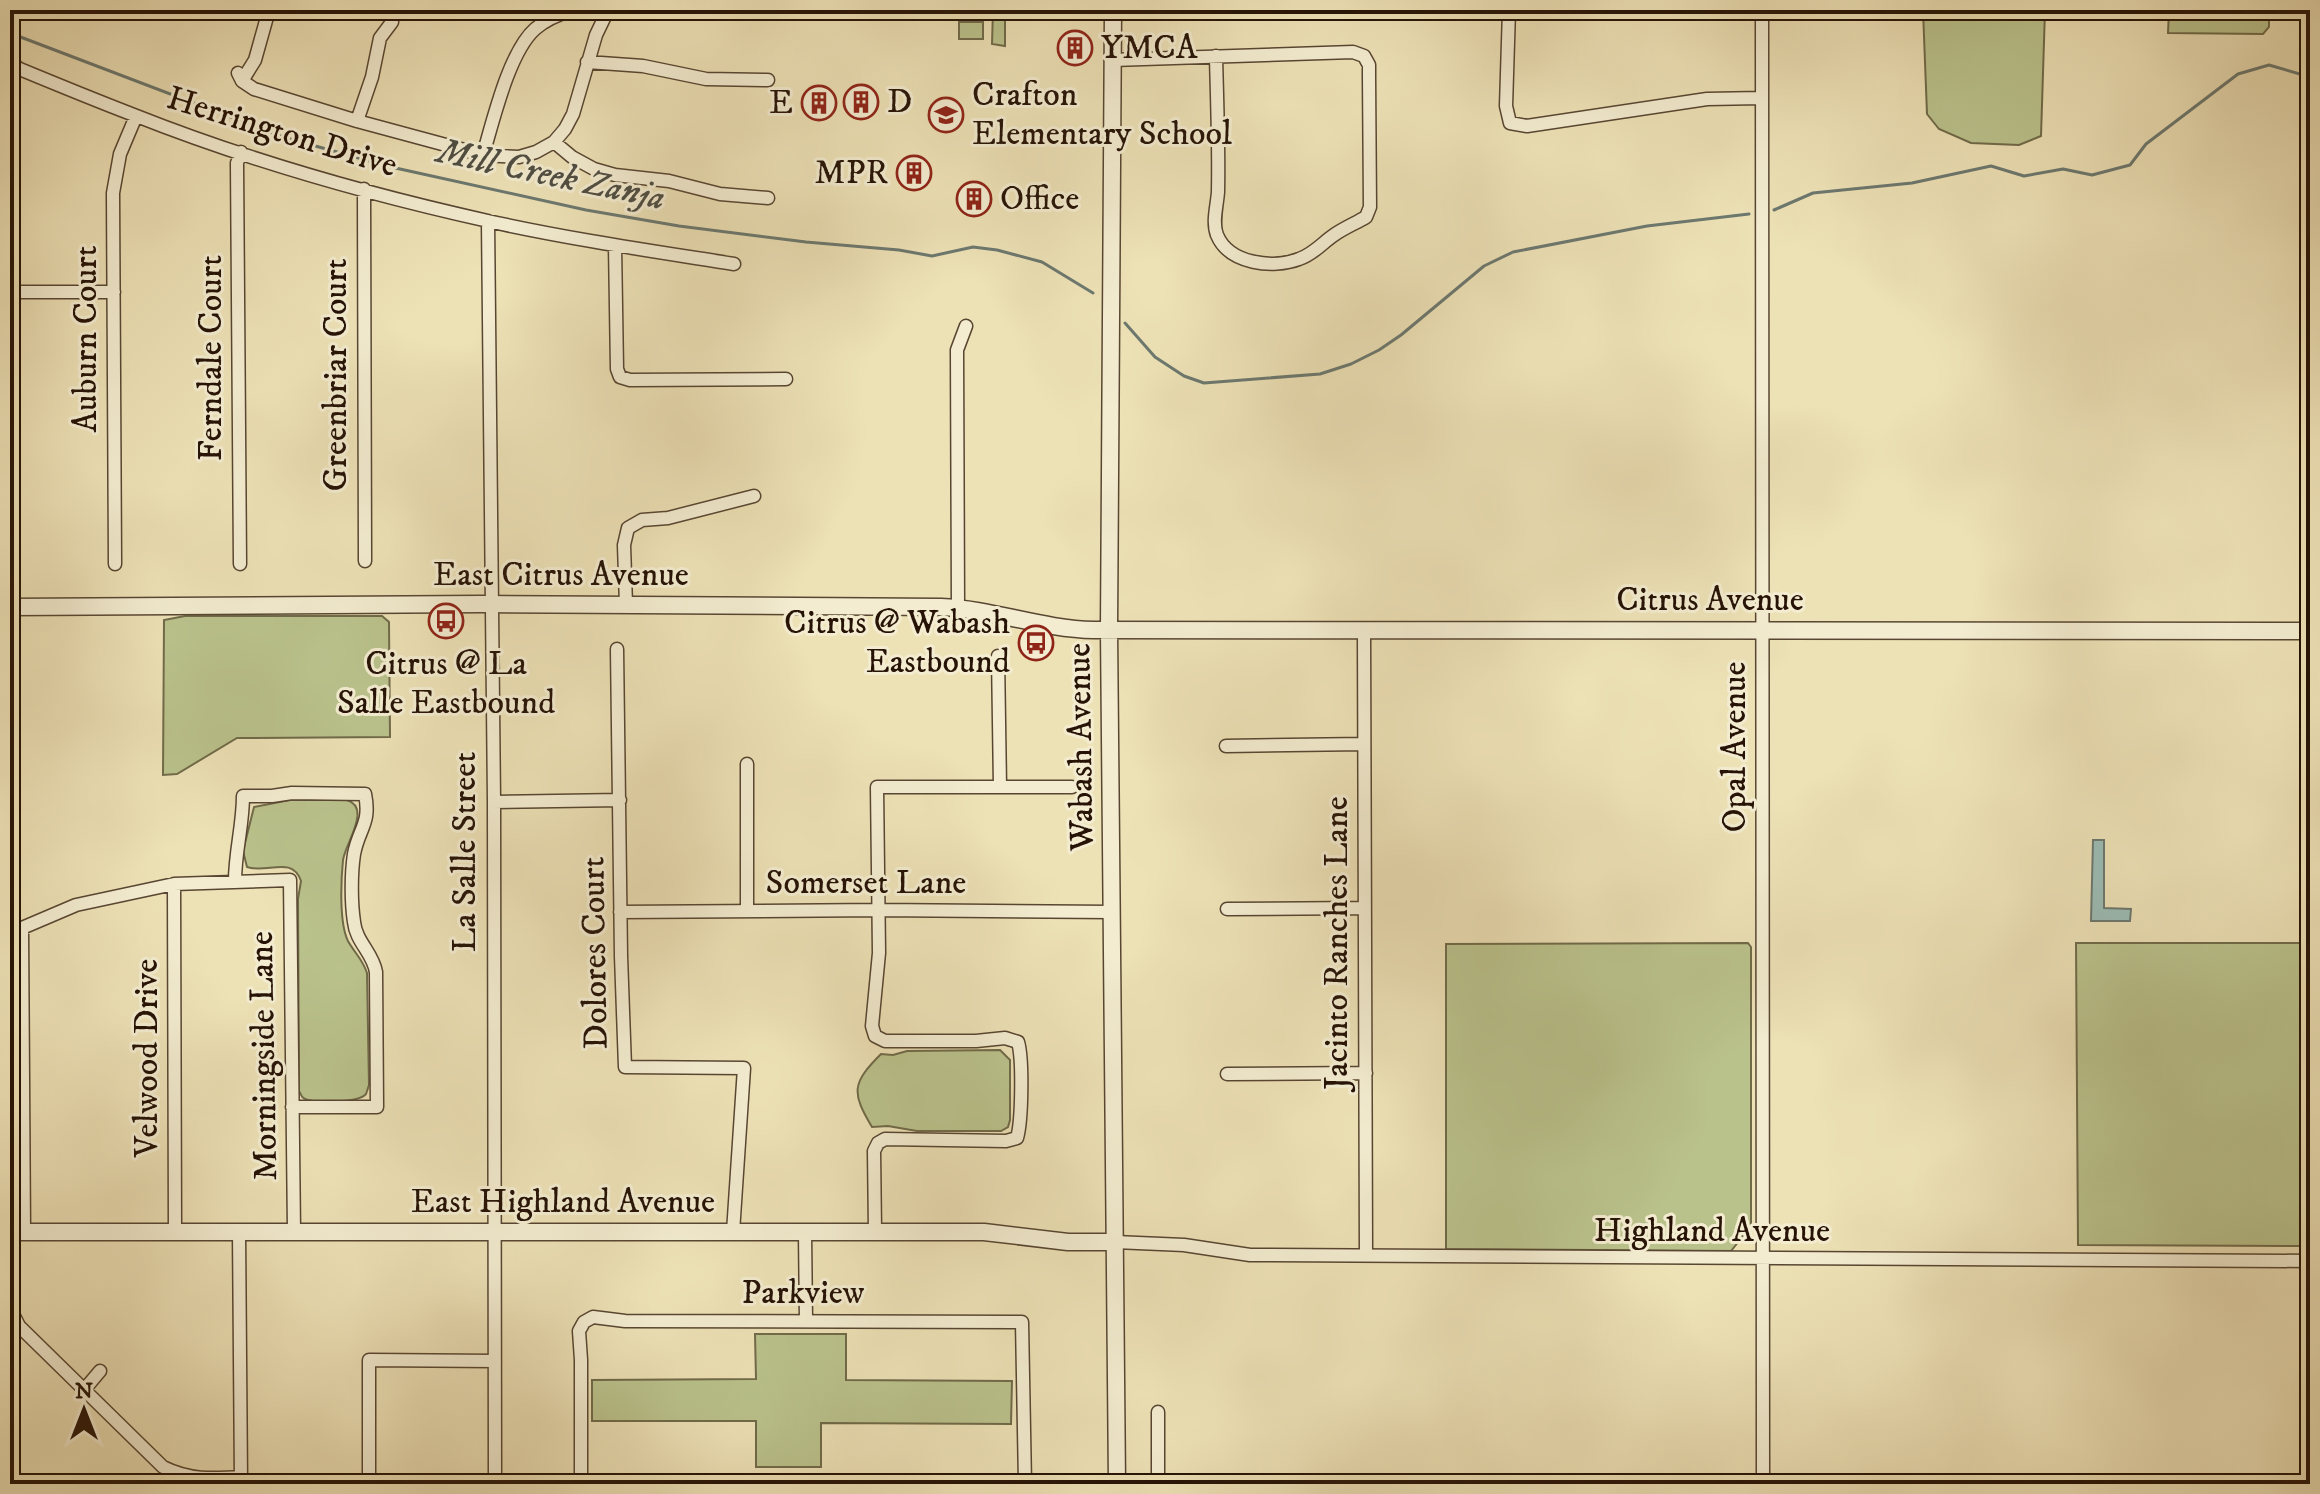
<svg xmlns="http://www.w3.org/2000/svg" width="2320" height="1494" font-family="'IM FELL DW Pica',serif">
<style>
.green{fill:#bac28c;stroke:#706a49;stroke-width:2}
.water{fill:#9bbcb5;stroke:#6c786f;stroke-width:2}
.lines{fill:none;stroke-linecap:round;stroke-linejoin:round}
.stream{stroke:#6c786f;stroke-width:3}
.minor-casing{stroke:#584632;stroke-width:15}
.tertiary-casing{stroke:#584632;stroke-width:19}
.minor{stroke:#f3ecd0;stroke-width:12}
.tertiary{stroke:#f3ecd0;stroke-width:16}
.labels{text-anchor:middle;dominant-baseline:central;stroke-width:6;stroke-linejoin:round;paint-order:stroke}
.poi-label{font-size:34px;fill:#261306;stroke:#f3ecd0;text-anchor:start}
.street-label{font-size:34px;fill:#261306;stroke:#f3ecd0}
.water-label{font-size:36px;font-style:italic;fill:#4f4e43;stroke:#f3ecd0}
</style>
<rect width="100%" height="100%" fill="#ede1b6"/>
<filter id="stains"><feTurbulence type="fractalNoise" baseFrequency=".0025" numOctaves="4"/><feColorMatrix values="0 0 0 0 .2 0 0 0 0 .09 0 0 0 0 .02 0 0 0 .5 -.17"/></filter>
<radialGradient id="worn" r=".72"><stop offset=".6" stop-color="#630" stop-opacity="0"/><stop offset="1" stop-color="#630" stop-opacity=".3"/></radialGradient>
<path class="green" d="M993,10h16l-4,7v29l-13,-2z
M1923,10h122l-4,126 -22,9 -48,-2 -32,-14 -12,-15z
M2169,10h100v17l-6,7 -95,-1z
M959,22h24v17h-24z
M185,616h197l7,6 1,115 -153,1 -60,36 -14,1 1,-155z
M290,800h57c25,8 -2,44 -4,60 -2,20 -4,63 5,81 6,11 15,19 19,32l2,112 -3,9c-8,9 -46,9 -58,6 -7,-2 -6,-4 -9,-9l-1,-192 3,-18c-9,-26 -34,-7 -54,-14l-4,-16 11,-44z
M1748,943l3,4v279l-20,25 -285,-2v-305z
M2076,943h234v303l-232,-1z
M1000,1050l10,10v60l-2,7 -7,4h-84l-29,-5 -16,1c-21,-35 -20,-44 9,-73l12,1 14,-4z
M755,1334h91v46l166,1 -1,43 -190,-1v44h-65v-46h-164v-41l164,-1z"/>
<path class="water" d="M2093,840h11v68l27,1 -1,12h-39z"/>
<g class="lines">
<path class="stream" d="M10,33l273,104 108,30 195,43 93,16 127,16 93,8 33,6 41,-9 24,3 45,12 51,31
M1774,210l39,-17 99,-10 79,-17 33,10 39,-7 29,6 38,-10 16,-21 92,-70 31,-9 41,12
M1125,323l30,34 29,19 20,7 116,-9 31,-10 28,-14 22,-15 83,-69 29,-14 134,-26 102,-12"/>
<g class="minor-casing">
<path id="minor" d="M1509,10l-3,96 4,17 17,3 180,-27 54,-1
M1762,10l1,1474
M1113,60l240,-8 11,4 5,9v11l1,131 -4,10c-10,6 -22,11 -32,18 -12,8 -20,19 -35,24 -26,10 -70,5 -82,-24 -5,-13 0,-29 1,-43 1,-45 -1,-91 -2,-136
M587,62l56,4 63,13 62,1
M10,65c41,17 82,34 124,50 111,44 237,80 354,106 81,18 164,30 246,43
M238,73l4,8 12,8 103,32 126,34 36,2 17,-5 18,-10 11,-13 8,-15 23,-79 12,-25
M242,81l13,-21 14,-50
M10,84l7,-17
M357,121l15,-44 8,-39 12,-16
M554,142l18,15 22,12 21,6 54,6 51,13 48,4
M483,155c10,-34 26,-103 52,-126 11,-10 24,-15 38,-19
M364,189l1,372
M488,221l6,581 1,682
M615,245l2,124 3,8 10,3 156,-1
M10,292h104
M115,564l-2,-371 7,-39 16,-38
M240,564l-3,-401 4,-11
M626,605l-2,-60 4,-17 14,-8 26,-2 86,-22
M958,607l-1,-257 9,-24
M1364,631l2,624
M617,649l4,307 4,111 119,1 -11,164
M998,656l2,131
M1226,746l138,-2
M494,802l126,-2
M235,881c0,-29 8,-56 8,-85h29l20,-3 73,1c6,30 -6,34 -11,60 -3,20 -3,48 0,68 2,20 19,31 22,50l1,135h-85
M174,884l1,347
M1227,909l138,-1
M747,911v-147
M620,912l259,-2 233,2
M22,928l2,304
M10,931l12,-3 54,-23 98,-21 116,-4 4,351
M1227,1074l139,-1
M239,1231l2,252
M875,1231l-1,-80 4,-8 7,-4 121,2 11,-3c5,-17 6,-79 1,-96l-13,-4 -29,3h-91l-10,-5 -3,-10 7,-73 -2,-166h195
M805,1232l1,89
M1115,1242l69,3 66,10 1060,6
M10,1308l9,18 144,141c26,13 49,12 78,10
M84,1390l16,-19
M1158,1412v72
M495,1481h306l28,3
M581,1481v-121l-2,-29 5,-9 9,-5 32,4 397,1 3,162h-14
M369,1484v-124l126,1"/>
</g>
<g class="tertiary-casing">
<path id="tertiary" d="M1113,10l-4,620 8,854
M10,607l471,-3 460,3c52,2 100,22 153,23l1216,1
M10,1232h974l84,10h47"/>
</g>
<use href="#minor" class="minor"/>
<use href="#tertiary" class="tertiary"/>
</g>
<defs>
<g id="building-ring" transform="scale(1.8)"><circle r="9.5" fill="#f3ecd0" stroke="#8f2418" stroke-width="1.5"/><path d="M-4-6H4V6H1V3H-1V6H-4ZM-2.5-4.3h1.7v1.8h-1.7ZM.8-4.3h1.7v1.8H.8ZM-2.5-1h1.7V.8h-1.7ZM.8-1h1.7V.8H.8Z" fill="#8f2418"/></g>
<g id="school-ring" transform="scale(1.8)"><circle r="9.5" fill="#f3ecd0" stroke="#8f2418" stroke-width="1.5"/><path d="M0-5L7-2L0 1L-7-2ZM-4 1L0 2.5L4 1V4Q0 6-4 4Z" fill="#8f2418"/></g>
<g id="bus-ring" transform="scale(1.8)"><circle r="9.5" fill="#f3ecd0" stroke="#8f2418" stroke-width="1.5"/><path d="M-5-6H5V4H4V6H2V4H-2V6H-4V4H-5ZM-3.5-4V0h7V-4ZM-3.5 1.2v1.5H-2V1.2ZM2 1.2v1.5H3.5V1.2Z" fill="#8f2418"/></g>
</defs>
<g fill-rule="evenodd">
<use href="#building-ring" x="1075" y="48"/>
<use href="#building-ring" x="861" y="102"/>
<use href="#building-ring" x="819" y="103"/>
<use href="#school-ring" x="946" y="115"/>
<use href="#building-ring" x="914" y="173"/>
<use href="#building-ring" x="974" y="199"/>
<use href="#bus-ring" x="446" y="621"/>
<use href="#bus-ring" x="1036" y="643"/>
</g>
<g class="labels">
<g class="poi-label">
<text x="1101" y="48">YMCA</text>
<text x="972" y="95">Crafton<tspan x="972" dy="39">Elementary School</tspan></text>
<text x="887" y="102">D</text>
<text x="793" y="103" text-anchor="end">E</text>
<text x="888" y="173" text-anchor="end">MPR</text>
<text x="1000" y="199">Office</text>
<text x="1010" y="623" text-anchor="end">Citrus @ Wabash<tspan x="1010" dy="39">Eastbound</tspan></text>
<text x="446" y="664" text-anchor="middle">Citrus @ La<tspan x="446" dy="39">Salle Eastbound</tspan></text>
</g>
<g class="street-label">
<text transform="translate(282 132) rotate(17)">Herrington Drive</text>
<text transform="translate(86 339) rotate(-90)">Auburn Court</text>
<text transform="translate(211 358) rotate(-90)">Ferndale Court</text>
<text transform="translate(336 375) rotate(-90)">Greenbriar Court</text>
<text x="561" y="575">East Citrus Avenue</text>
<text x="1710" y="600">Citrus Avenue</text>
<text transform="translate(1081 747) rotate(-91)">Wabash Avenue</text>
<text transform="translate(1735 747) rotate(-90)">Opal Avenue</text>
<text transform="translate(465 852) rotate(-90)">La Salle Street</text>
<text x="866" y="883">Somerset Lane</text>
<text transform="translate(1337 943) rotate(-90)">Jacinto Ranches Lane</text>
<text transform="translate(595 953) rotate(-91)">Dolores Court</text>
<text transform="translate(264 1056) rotate(-91)">Morningside Lane</text>
<text transform="translate(147 1058) rotate(-90)">Velwood Drive</text>
<text x="563" y="1202">East Highland Avenue</text>
<text x="1712" y="1231">Highland Avenue</text>
<text x="803" y="1293">Parkview</text>
</g>
<g class="water-label">
<text transform="translate(551 175) rotate(12)">Mill Creek Zanja</text>
</g>
</g>
<rect width="2320" height="1494" fill="none" stroke="#ede1b6" stroke-width="40"/>
<rect x="12" y="12" width="2296" height="1470" fill="none" stroke="#261306" stroke-width="4"/>
<rect x="20" y="20" width="2280" height="1454" fill="none" stroke="#261306" stroke-width="2"/>
<g transform="translate(84 1410)" stroke="#f3ecd0" stroke-width="6" paint-order="stroke">
<path d="M0-6L14 30L0 20L-14 30Z" fill="#261306"/>
<text y="-12" font-size="22" font-weight="bold" text-anchor="middle" fill="#261306">N</text>
</g>
<rect width="100%" height="100%" filter="url(#stains)"/>
<rect width="100%" height="100%" fill="url(#worn)"/>
</svg>
